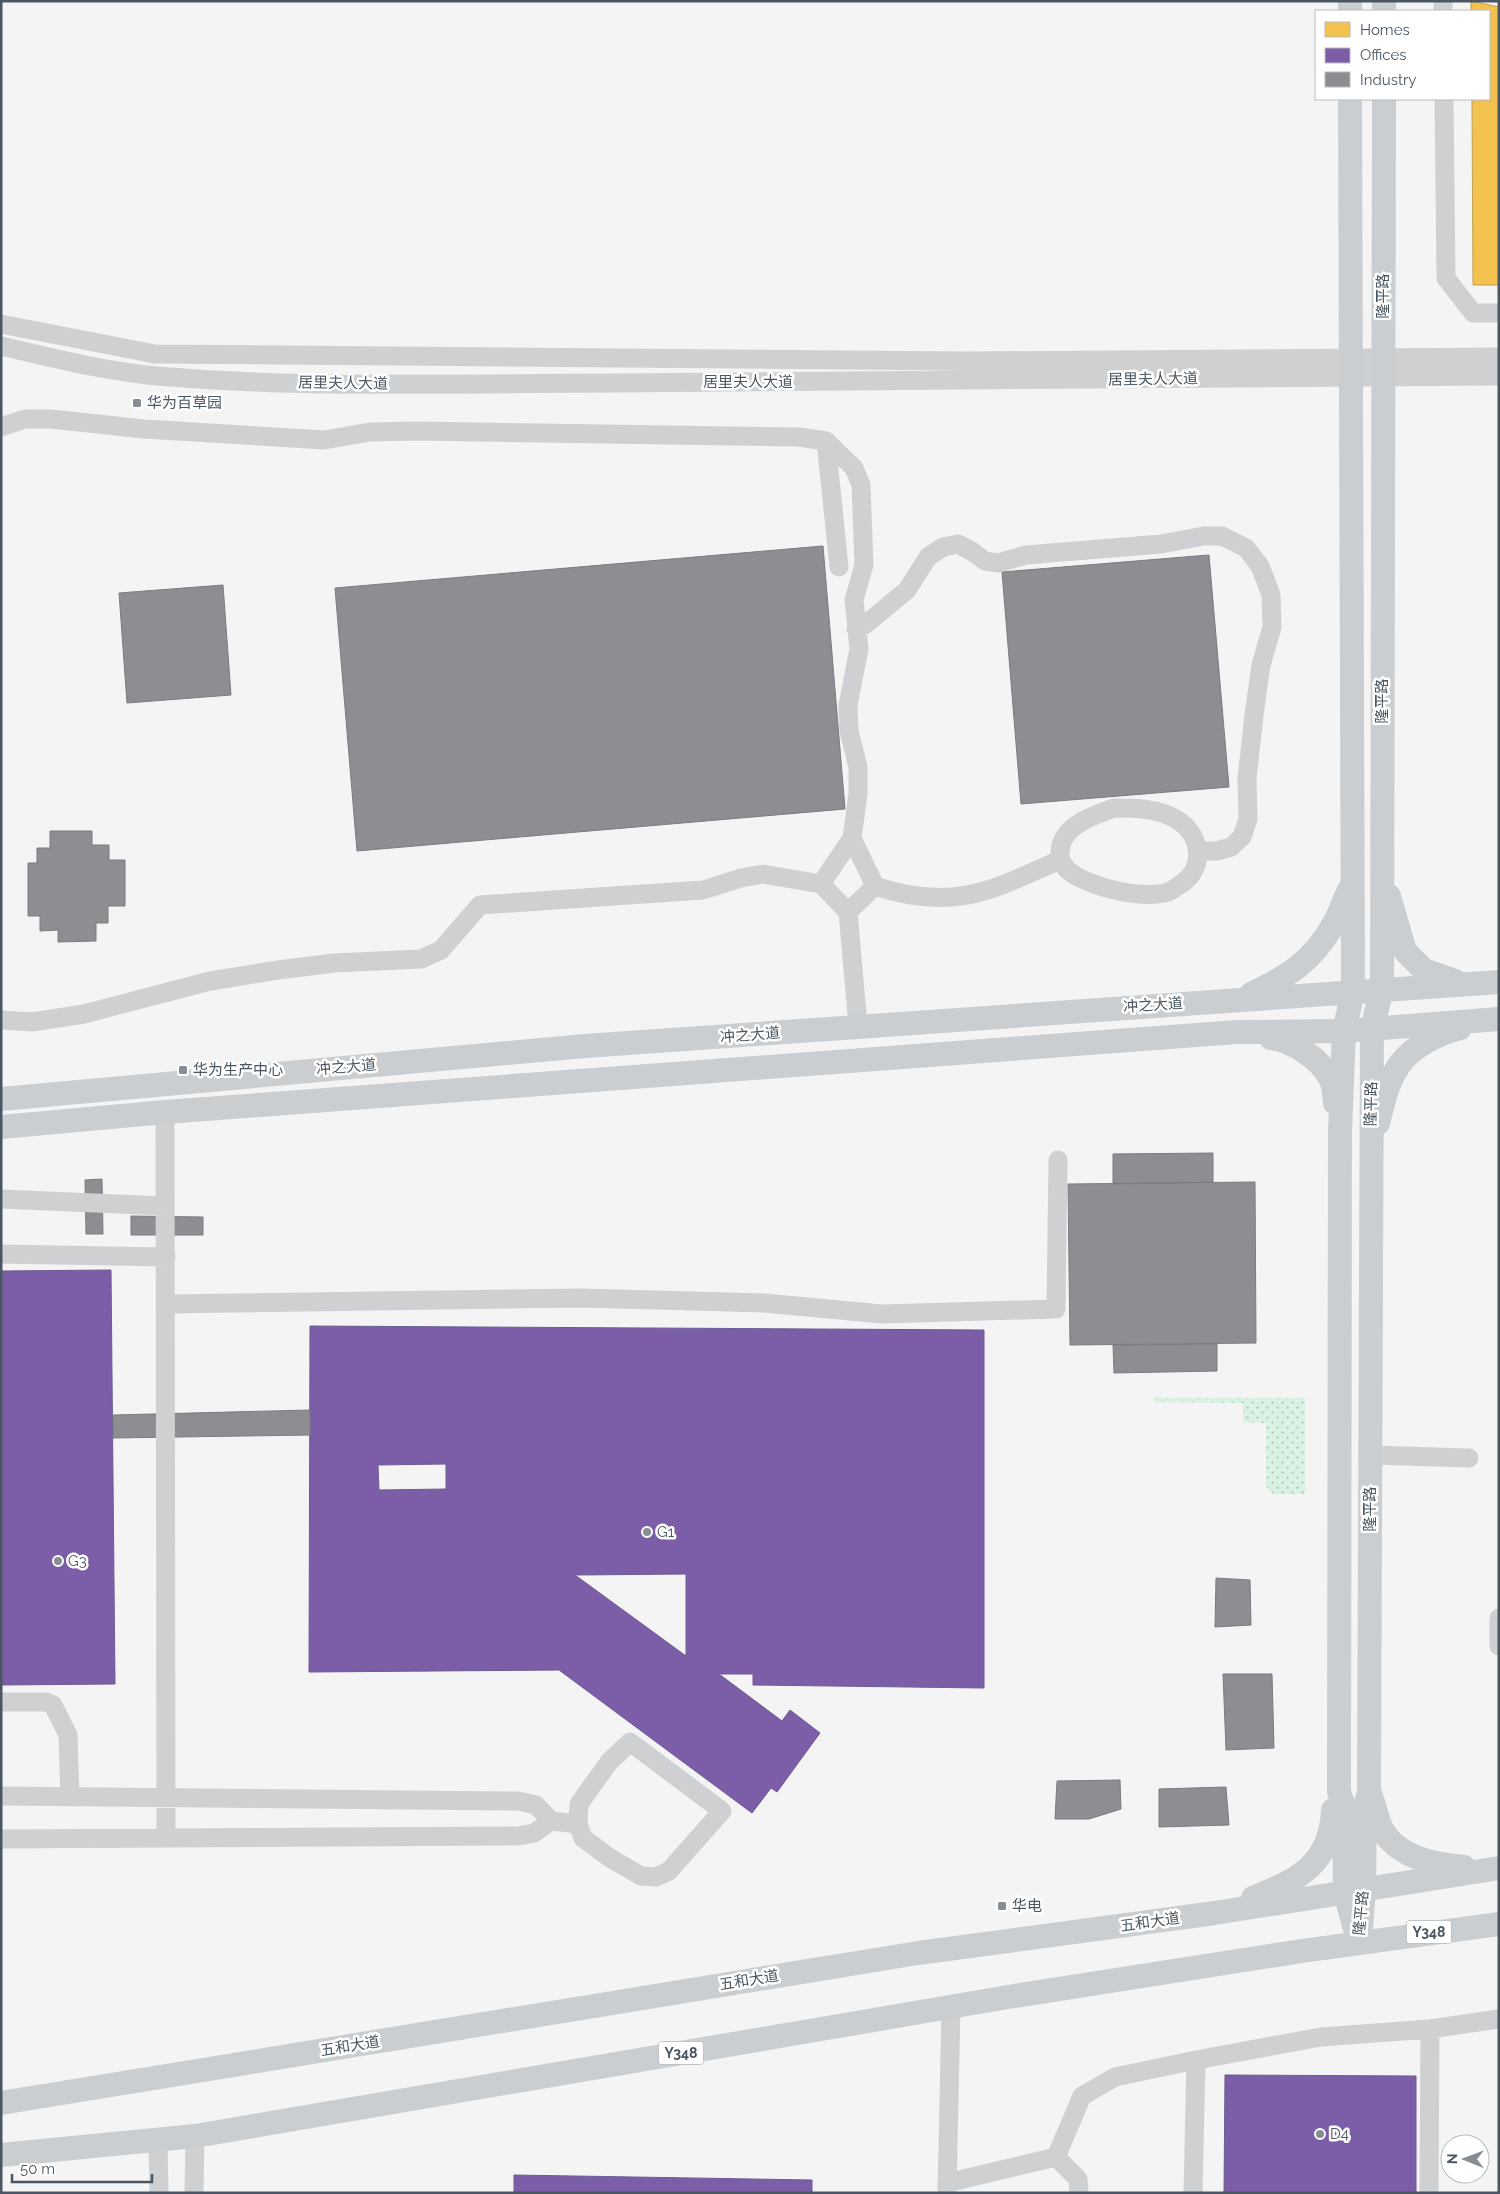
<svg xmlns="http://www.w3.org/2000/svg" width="1500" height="2194" font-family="Raleway,'Noto Sans SC',sans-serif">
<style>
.grass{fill:url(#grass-dots)}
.homes{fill:#f2c14e;stroke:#c0a154}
.offices{fill:#7b5ea7;stroke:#6c5c92;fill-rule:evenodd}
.industry{fill:#8d8d92;stroke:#797c83}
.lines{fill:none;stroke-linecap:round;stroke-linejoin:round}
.minor{stroke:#ced0d2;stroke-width:19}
.major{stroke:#caced1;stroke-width:24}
.poi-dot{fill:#868d94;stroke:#fff;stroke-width:2}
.labels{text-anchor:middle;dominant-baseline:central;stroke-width:5;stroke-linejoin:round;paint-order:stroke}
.shield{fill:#fff;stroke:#808990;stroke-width:1}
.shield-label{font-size:14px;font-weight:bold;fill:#4a5661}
.street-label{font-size:15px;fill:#4a5661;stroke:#fff}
.poi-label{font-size:15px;fill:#4a5661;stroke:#fff;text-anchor:start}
</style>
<defs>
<pattern id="grass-dots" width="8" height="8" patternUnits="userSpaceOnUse" patternTransform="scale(1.25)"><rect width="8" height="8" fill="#d9f2e3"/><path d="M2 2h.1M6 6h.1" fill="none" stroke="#b2c7bb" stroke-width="1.8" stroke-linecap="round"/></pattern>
</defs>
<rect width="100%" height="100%" fill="#f4f4f4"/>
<path class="grass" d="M1154,1398h151v96h-32l-7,-8v-63l-23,-1v-19l-89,-1z"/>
<path class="homes" d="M1471,1l28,6v278h-26l-1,-186h17v-88h-18z"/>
<path class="offices" d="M111,1270l4,414 -114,1v-414z
M310,1326l674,4v358l-231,-3v-11h-34l63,47 8,-11 30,23 -43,59 -6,-4 -19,25 -193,-143 -250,2zM446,1464v25l-67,1 -1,-25zM686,1574v82l-111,-81z
M1225,2075l191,1v117h-192z
M514,2175l298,5v13h-298z"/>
<path class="industry" d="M823,546l22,263 -488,42 -22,-263z
M1209,555l20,232 -208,17 -19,-232z
M223,585l8,110 -104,8 -8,-110z
M50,831h42v14h17v15h16v46h-17v17h-12v18l-38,1v-12l-18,1v-15h-12v-53h9v-15h13z
M1213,1153v29l-100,2v-30z
M102,1179l1,55h-17l-1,-54z
M1255,1182l1,161 -186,2 -2,-161z
M131,1216l72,1v18h-72z
M1217,1344v27l-103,2 -1,-28z
M310,1410v25l-197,3v-23z
M1216,1578l34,2 1,45 -36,2z
M1223,1674h49l2,74 -48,2z
M1120,1780l1,29 -32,10h-34l2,-38z
M1226,1787l3,38 -70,2v-38z"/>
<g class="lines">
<path class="minor" d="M1443,1v10
M1444,99l2,179 27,35h26
M1,324l154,30 812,7 532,-4
M1,346c51,12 103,25 156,30 152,13 307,7 460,7 294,-1 588,-7 882,-7
M1,427l24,-8h26l93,10 180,11 46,-8 46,-1 383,6 27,4 28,27 7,17 3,80 -10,35 5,49 -11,56 1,26 9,36v27l-6,44
M826,441l13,126
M856,629l10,-5 41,-34 21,-33 15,-10 15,-3 15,8 12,9 13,2 28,-8 135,-11 43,-8h18l24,12 14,18 11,29 1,32 -11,38 -7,50 -7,63 1,41 -6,18 -11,10 -14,4h-18
M1114,808c19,0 38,0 56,8 31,13 39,52 8,70 -4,3 -9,6 -13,7 -27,5 -65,-4 -89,-17 -9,-5 -16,-12 -16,-23 0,-27 32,-37 54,-45z
M875,886c78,26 115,5 185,-26
M848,912l10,114
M1,1020l31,2 52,-8 126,-33 68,-11 56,-7 87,-4 20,-9 39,-45 223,-15 38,-12 22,-4 58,10 27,28 27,-26 -23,-48 -31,46
M165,1112l1,725
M1,1199l164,7
M1,1254l165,3
M166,1304l415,-6 183,5 118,11 174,-5 2,-149
M1370,1455l99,3
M1499,1618v28
M1,1702h45l7,3 15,30 2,62
M1,1796l517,5 18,4 15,16 -17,12 -16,3 -517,3
M551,1821l27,3 5,14 27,20 31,18 15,1 13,-6 53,-60 -92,-69 -21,20 -30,42 -1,20
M1430,2029l69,-10
M158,2141l1,52
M1056,2157l26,-61 33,-19 81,-17
M1056,2157l22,22 1,14
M947,2183l109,-26
M194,2193l1,-57
M947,2193l4,-186
M1193,2193l3,-133 125,-23 109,-8 -1,164"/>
<path class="major" d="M1350,1v10
M1384,11v-10
M1350,99l3,893 -9,39 -4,100 -1,661 5,14 1,87 14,50
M1389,896l16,55 19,19 31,11
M1251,994c36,-17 62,-33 82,-69 7,-11 10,-24 16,-35
M1271,1038c22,3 50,21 60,42 3,6 3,16 4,23
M1,1099l584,-53 914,-64
M1378,1123c5,-20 10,-43 22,-59 13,-18 40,-31 60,-36
M1,1127l164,-15 1072,-80 107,-1 155,-12
M1371,1796c4,11 6,23 11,33 16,29 52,35 82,38
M1253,1898c45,-18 78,-34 80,-88
M1361,1928l3,-39 1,-83 4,-14 3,-763 10,-40 2,-890
M1,2103l917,-150 297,-40 284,-45
M1,2155l194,-19 813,-139 294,-46 197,-27"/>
</g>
<g class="poi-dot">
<rect x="132" y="398" width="10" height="10" rx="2.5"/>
<rect x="178" y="1065" width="10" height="10" rx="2.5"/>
<circle cx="647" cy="1532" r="5"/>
<circle cx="58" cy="1561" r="5"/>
<rect x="997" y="1901" width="10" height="10" rx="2.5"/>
<circle cx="1320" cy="2134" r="5"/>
</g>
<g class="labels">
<g class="shield">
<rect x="1406.5" y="1920.5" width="45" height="23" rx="4"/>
<rect x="658.5" y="2041.5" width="45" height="23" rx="4"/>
</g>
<g class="shield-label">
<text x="1429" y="1932">Y348</text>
<text x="681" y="2053">Y348</text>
</g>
<g class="street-label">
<text transform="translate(1383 296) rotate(-90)">隆平路</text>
<text transform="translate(1153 379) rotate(-1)">居里夫人大道</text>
<text x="748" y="382">居里夫人大道</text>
<text transform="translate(343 383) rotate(1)">居里夫人大道</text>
<text transform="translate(1382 701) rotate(-90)">隆平路</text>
<text transform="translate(1153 1005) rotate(-4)">冲之大道</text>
<text transform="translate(750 1035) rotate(-5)">冲之大道</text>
<text transform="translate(346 1067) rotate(-5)">冲之大道</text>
<text transform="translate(1371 1104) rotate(-89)">隆平路</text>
<text transform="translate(1370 1509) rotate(-90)">隆平路</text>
<text transform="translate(1361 1913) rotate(-85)">隆平路</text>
<text transform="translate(1150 1922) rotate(-8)">五和大道</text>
<text transform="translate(749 1980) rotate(-9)">五和大道</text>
<text transform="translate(350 2046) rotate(-9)">五和大道</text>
</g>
<g class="poi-label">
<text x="147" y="403">华为百草园</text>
<text x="193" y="1070">华为生产中心</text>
<text x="657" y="1532">G1</text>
<text x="68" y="1561">G3</text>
<text x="1012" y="1906">华电</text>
<text x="1330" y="2134">D4</text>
</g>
</g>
<rect width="1500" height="2194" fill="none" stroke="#4a5661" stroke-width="5"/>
<rect x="1315" y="10" width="175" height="90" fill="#ffffff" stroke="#b7bbc0"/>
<rect x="1325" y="22" width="25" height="15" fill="#f2c14e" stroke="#b7bbc0"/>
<text x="1360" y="35" font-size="15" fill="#4a5661">Homes</text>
<rect x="1325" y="48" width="25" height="15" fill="#7b5ea7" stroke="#b7bbc0"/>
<text x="1360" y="60" font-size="15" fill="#4a5661">Offices</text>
<rect x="1325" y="72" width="25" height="15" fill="#8d8d92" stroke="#b7bbc0"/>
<text x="1360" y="85" font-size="15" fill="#4a5661">Industry</text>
<g transform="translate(1465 2159) rotate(271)"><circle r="24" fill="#ffffff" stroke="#b7bbc0"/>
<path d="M0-4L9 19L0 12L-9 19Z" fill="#868d94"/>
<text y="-8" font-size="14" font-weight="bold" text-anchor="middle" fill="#4a5661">N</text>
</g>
<path d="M12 2174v8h140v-8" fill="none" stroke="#4a5661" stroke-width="2.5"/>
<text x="20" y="2174" font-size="15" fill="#4a5661" stroke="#ffffff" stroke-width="4" paint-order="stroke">50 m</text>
</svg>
